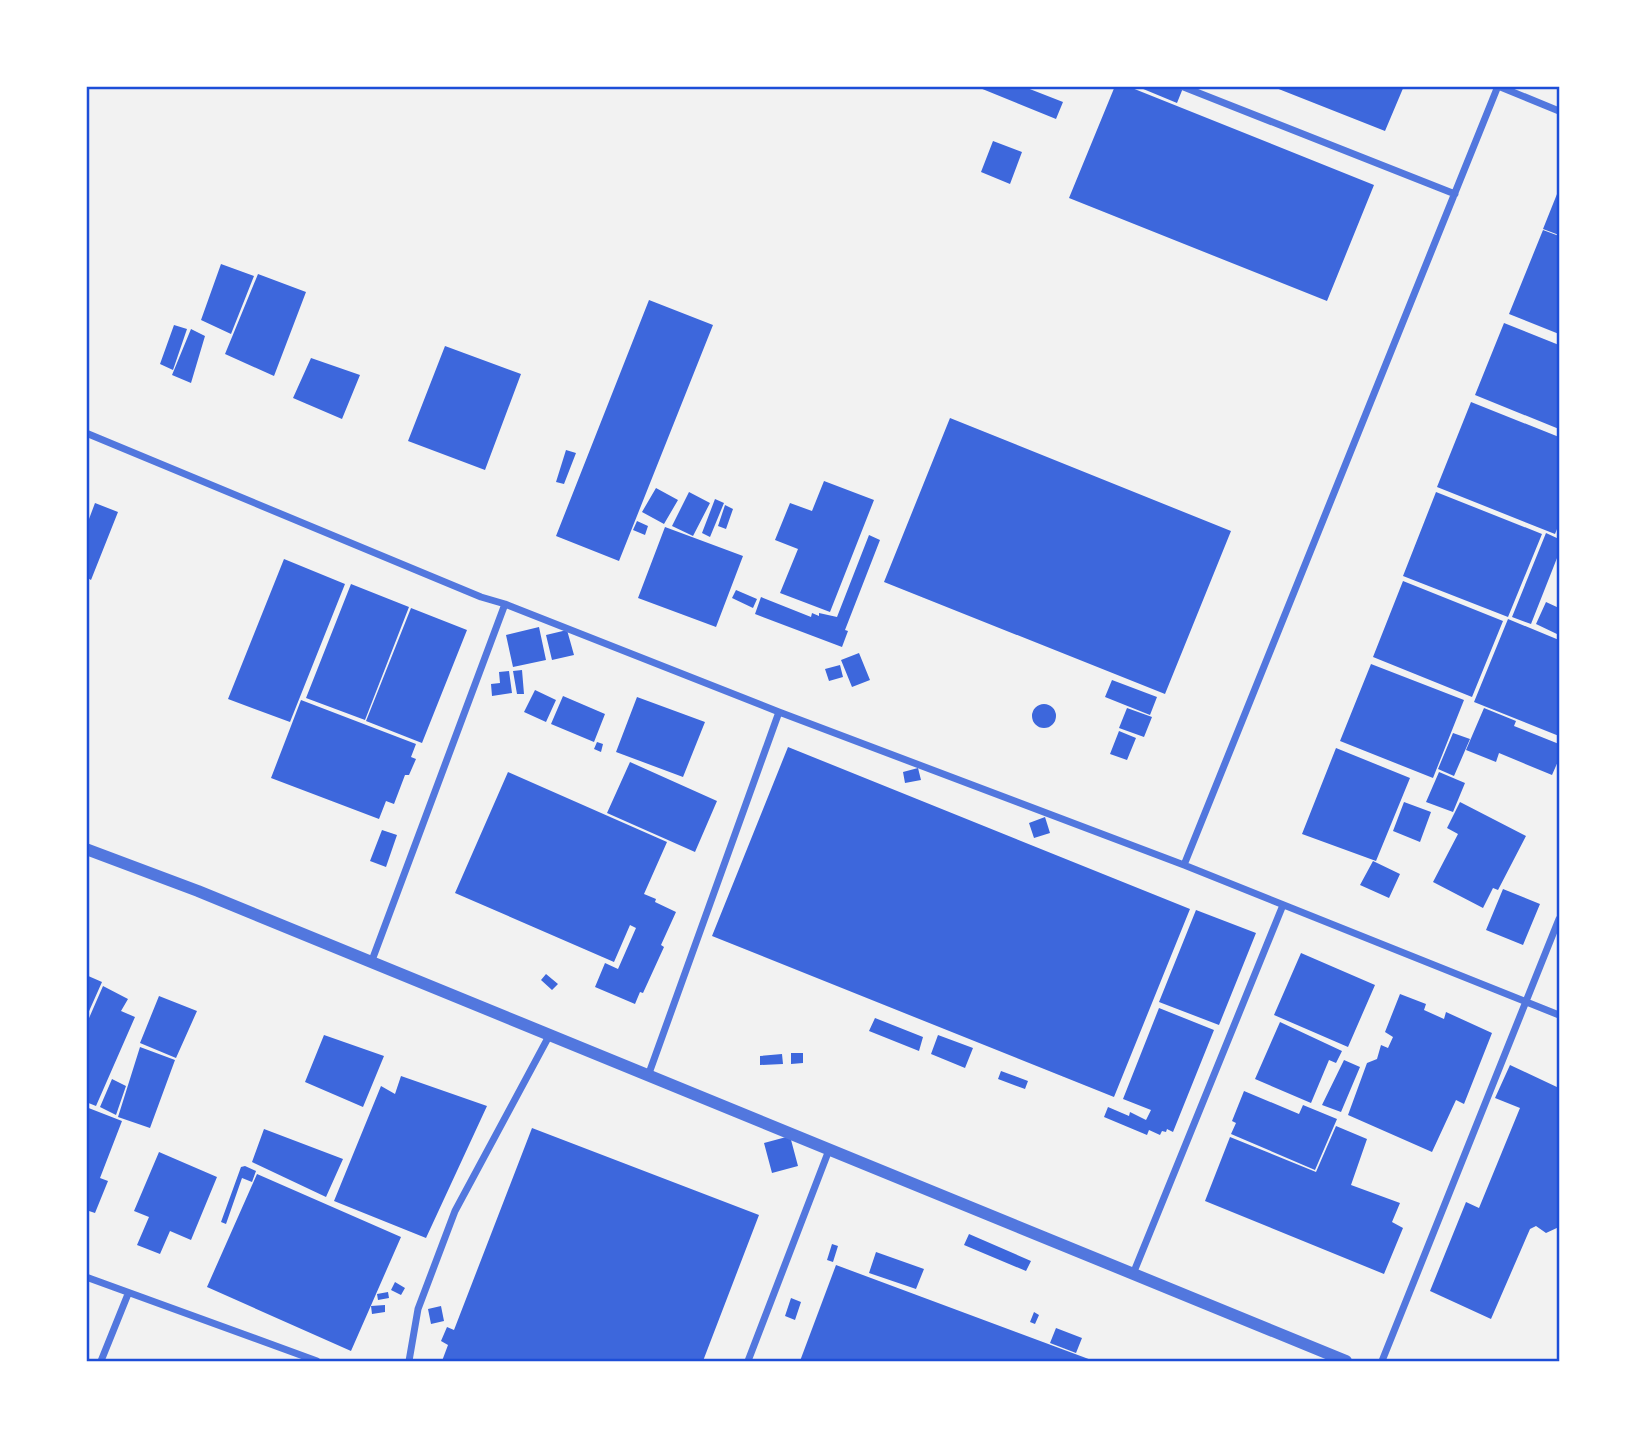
<svg xmlns="http://www.w3.org/2000/svg" width="1645" height="1447" font-family="'Times New Roman',serif">
<style>
.building{fill:#3d67dc}
.lines{fill:none;stroke-linecap:round;stroke-linejoin:round}
.minor{stroke:#5277de;stroke-width:7}
.tertiary{stroke:#5277de;stroke-width:12}
.neatline{fill:none;stroke:#1d4ed8;stroke-width:2.5}
</style>
<rect width="100%" height="100%" fill="#f2f2f2"/>
<path class="building" d="M975,86h47l41,16 -7,17z
M1115,86h12l247,99 -47,116 -258,-103z
M1136,86h42l5,2 -6,15z
M1271,86h133l-19,45z
M993,141l29,11 -12,32 -29,-12z
M1559,189v46l-16,-6z
M1543,230l16,6v98l-50,-20z
M221,264l33,12 -23,58 -30,-14z
M258,274l48,18 -32,84 -49,-22z
M649,300l64,25 -94,236 -63,-25z
M1504,323l55,22v84l-84,-34z
M174,325l13,4 -14,41 -13,-6z
M191,329l14,7 -14,47 -19,-8z
M445,346l76,28 -36,96 -77,-29z
M311,358l49,17 -18,44 -49,-21z
M1471,402l88,35v87l-4,10 -118,-47z
M950,418l281,113 -66,163 -281,-112z
M566,450l10,3 -12,31 -8,-2z
M824,481l50,19 -44,112 -50,-19 18,-44 -23,-9 15,-37 22,8z
M656,488l22,12 -14,24 -22,-12z
M689,492l21,11 -17,33 -21,-10z
M1436,492l106,42 -34,83 -105,-41z
M715,499l9,4 -14,34 -8,-4z
M95,503l23,9 -27,68 -5,-3v-50z
M725,505l8,4 -7,20 -8,-3z
M637,521l11,5 -3,9 -12,-5z
M665,527l78,29 -27,71 -78,-29z
M1546,533l13,6v14l-28,71 -19,-7z
M869,535l11,5 -35,90 3,1 -6,16 -87,-33 6,-17 50,20 1,-4 7,3v-3l18,4z
M284,559l61,25 -55,138 -62,-23z
M1403,581l100,40 -31,76 -99,-40z
M351,584l58,23 -44,113 -59,-22z
M736,590l21,9 -4,9 -21,-10z
M1546,602l13,6v27l-23,-11z
M411,608l56,22 -45,113 -56,-22z
M1508,619l51,21v96l-85,-34z
M539,627l7,33 -33,7 -7,-32z
M567,630l7,25 -22,5 -6,-25z
M859,653l11,27 -18,7 -11,-27z
M1371,664l93,36 -31,78 -93,-37z
M840,665l3,12 -14,4 -4,-12z
M522,670l2,24h-7l-4,-23z
M509,671l3,22 -20,3 -1,-12 9,-1 -1,-11z
M1112,680l45,17 -7,18 -45,-18z
M535,690l21,10 -10,22 -22,-10z
M563,696l42,18 -11,28 -43,-18z
M637,697l68,25 -22,55 -67,-25z
M301,700l115,44 -5,13 5,2 -7,16h-4l-11,29 -8,-3 -7,18 -108,-41z
M1032 716a12 12 0 1 1 24 0a12 12 0 1 1-24 0Z
M1127,708l25,9 -8,20 -25,-9z
M1484,708l32,13 -2,5 45,18v15l-7,16 -53,-22 -3,9 -30,-12z
M1119,731l17,7 -9,22 -17,-6z
M1453,733l17,6 -16,37 -16,-7z
M597,742l6,2 -2,8 -7,-3z
M788,747l402,162 -76,188 -402,-161z
M1336,748l74,30 -34,83 -74,-27z
M630,762l87,39 -22,51 -88,-39z
M918,768l3,12 -16,3 -2,-11z
M508,772l159,70 -23,52 12,5 -1,3 21,10 -15,33 3,2 -21,46 -3,-1 -5,12 -40,-17 10,-24 13,6 18,-41 -6,-3 -16,37 -159,-69z
M1439,772l26,11 -12,29 -27,-10z
M1404,802l27,10 -11,30 -27,-11z
M1460,802l66,34 -28,54 -5,-2 -10,20 -50,-26 25,-48 -11,-6z
M1045,817l5,16 -16,5 -5,-15z
M382,830l15,5 -11,32 -16,-6z
M1373,861l27,13 -11,24 -29,-13z
M1503,889l37,15 -17,41 -37,-15z
M1196,910l60,23 -37,92 -60,-23z
M1301,953l74,32 -27,62 -74,-32z
M546,974l12,10 -6,6 -11,-10z
M86,975l16,7 -16,36z
M103,986l25,13 -7,12 14,6 -39,89 -10,-4v-77z
M1400,994l26,10 -2,6 20,9 2,-7 46,21 -28,71 -8,-4 -24,52 -84,-37 19,-52 10,-4 4,-14 7,3 5,-11 -8,-5z
M159,996l38,15 -21,47 -36,-15z
M1159,1008l55,22 -41,102 -6,-3 -1,3 -4,-1 -2,4 -11,-5 -2,5 -43,-18 4,-10 21,9 1,-4 16,8 5,-10 -28,-11z
M875,1018l48,19 -4,14 -50,-20z
M1280,1022l62,29 -6,12 -7,-3 -18,43 -56,-24z
M324,1035l60,21 -21,51 -58,-25z
M938,1035l35,13 -8,20 -34,-14z
M140,1047l35,13 -25,68 -32,-11z
M791,1053h12v10l-12,1z
M782,1054l1,10 -23,1v-9z
M1344,1060l16,7 -19,45 -19,-7z
M1510,1065l49,23v139l-13,6 -10,-7 -6,3 -39,90 -61,-28 36,-89 13,6 41,-100 -25,-10z
M1001,1071l27,10 -3,8 -27,-10z
M401,1076l86,30 -61,132 -92,-37 47,-115 14,8z
M112,1079l14,7 -10,29 -16,-8z
M1244,1091l55,23 4,-9 34,14 -22,51 -84,-36 5,-11 -4,-2z
M86,1107l36,14 -22,57 8,3 -13,32 -9,-3z
M1336,1126l31,13 -16,46 49,18 -8,19 11,6 -19,46 -179,-73 25,-64 86,35z
M532,1128l227,87 -56,146h-261l6,-16 -7,-4 6,-14 7,3z
M264,1129l79,30 -17,38 -74,-35z
M790,1136l8,30 -26,7 -8,-30z
M159,1152l58,25 -26,63 -21,-9 -10,23 -23,-9 12,-28 -15,-6z
M245,1166l11,5 -4,11 -10,-4 -16,46 -5,-2 20,-55z
M257,1174l144,63 -50,114 -144,-64z
M969,1234l62,27 -5,10 -62,-26z
M832,1244l6,2 -5,16 -6,-2z
M876,1252l48,17 -8,20 -47,-16z
M836,1265l258,96h-294z
M395,1282l10,6 -4,7 -10,-5z
M388,1292l1,6 -11,2 -1,-6z
M791,1298l10,4 -6,18 -10,-4z
M385,1305v7l-13,2 -1,-8z
M441,1306l3,15 -13,3 -3,-15z
M1034,1312l5,3 -4,9 -5,-2z
M1056,1328l26,10 -6,15 -26,-10z"/>
<g class="lines">
<path class="minor" d="M1181,86l274,108
M1498,86l61,25
M86,433l395,164 24,7 274,108 405,153 375,150
M1184,865l314,-779
M371,963l134,-359
M648,1076l131,-364
M1133,1274l150,-369
M86,1277l231,84
M101,1361l27,-67
M409,1361l9,-52 37,-98 94,-175
M748,1361l81,-211
M1382,1361l177,-442"/>
<path class="tertiary" d="M86,849l112,42 1148,470"/>
</g>
<rect width="1645" height="1447" fill="none" stroke="#ffffff" stroke-width="175"/>
<rect x="88" y="88" width="1470" height="1272" class="neatline"/>
</svg>
